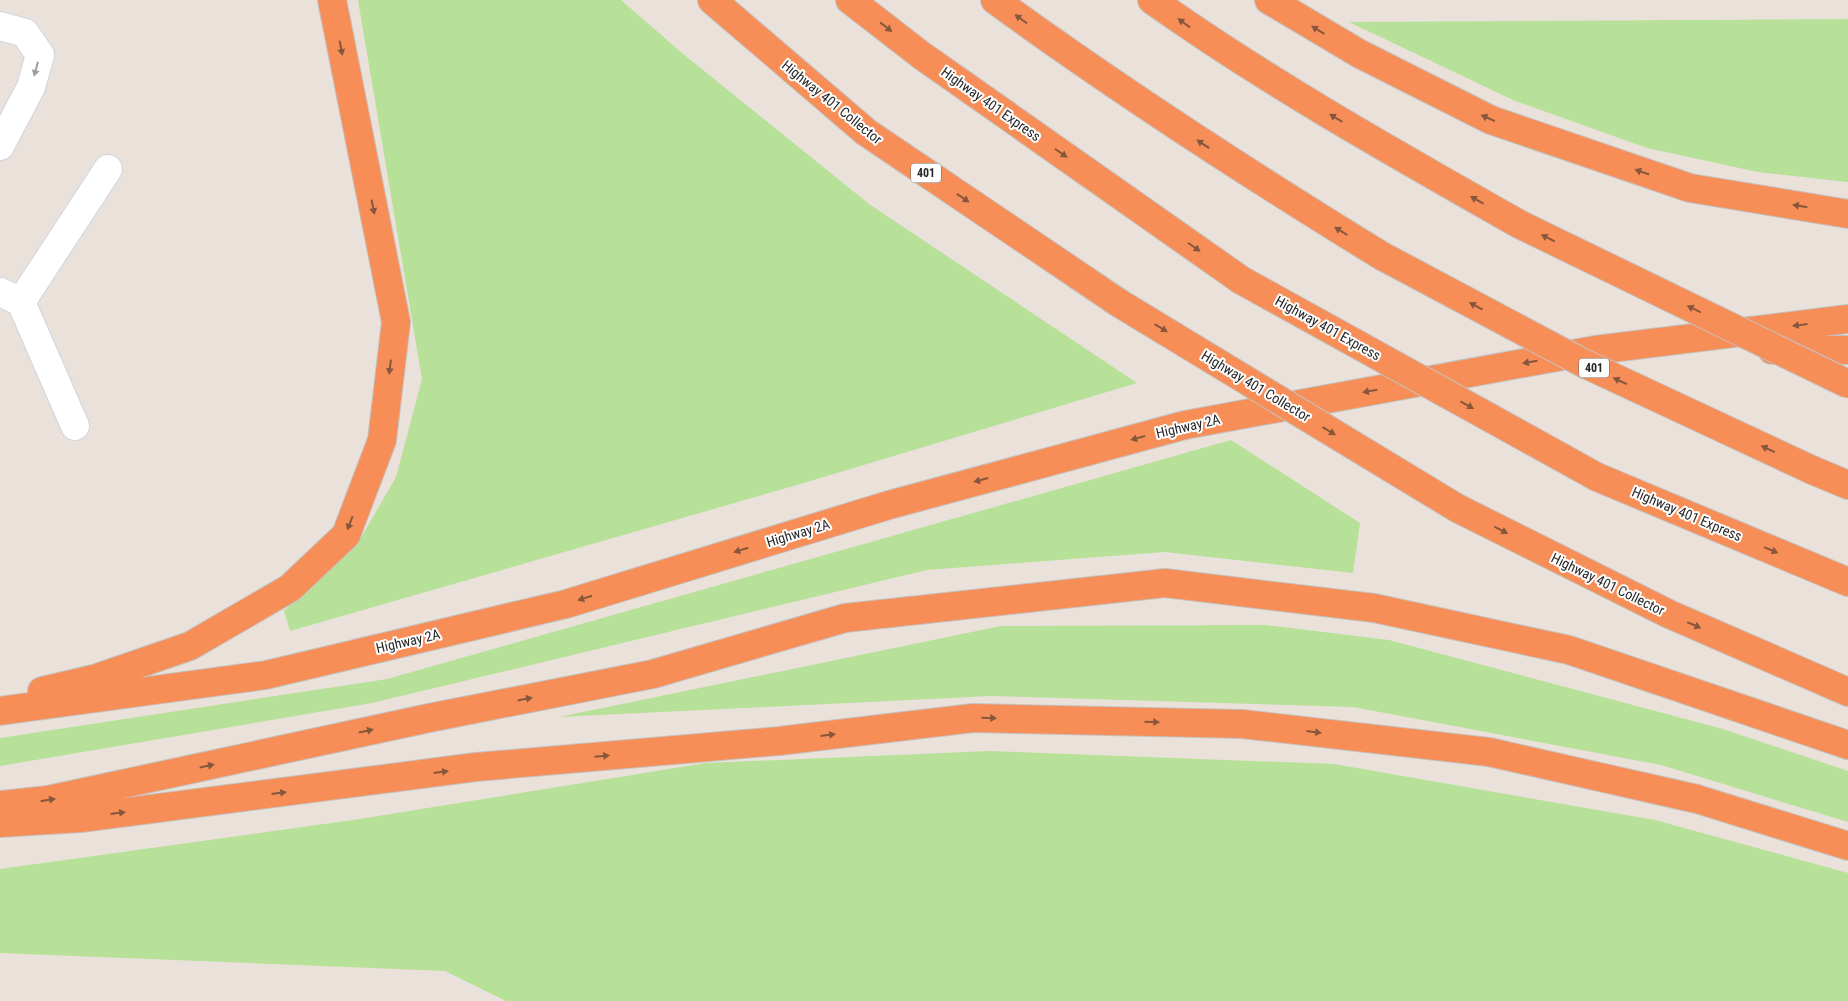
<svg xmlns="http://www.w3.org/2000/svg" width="1848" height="1001" font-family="'Roboto Condensed',sans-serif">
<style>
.green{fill:#b7e098}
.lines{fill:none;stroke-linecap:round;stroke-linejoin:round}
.minor-casing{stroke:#d0d4e1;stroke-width:30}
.highway-casing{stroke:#c3c3c3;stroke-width:30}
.minor{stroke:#fff;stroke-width:28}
.highway{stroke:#f88e57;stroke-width:28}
.highway-bridge-casing{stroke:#c3c3c3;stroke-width:30;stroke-linecap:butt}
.highway-bridge{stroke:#f88e57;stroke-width:28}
.oneway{fill:#86563d}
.oneway2{fill:#9e9e9e}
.labels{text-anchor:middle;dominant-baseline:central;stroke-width:4;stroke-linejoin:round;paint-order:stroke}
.shield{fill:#fff;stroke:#686868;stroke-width:1}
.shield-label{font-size:12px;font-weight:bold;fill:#282828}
.street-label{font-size:14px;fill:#282828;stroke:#fff}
</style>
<rect width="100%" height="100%" fill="#eae2da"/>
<path class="green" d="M358,0h263l61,53 187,151 268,179 -340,102 -507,146 -6,-20 75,-70 37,-64 26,-98z
M1848,19v163l-90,-10 -111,-24 -134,-48 -164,-78z
M1231,440l129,83 -7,50 -188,-21 -238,18 -555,133 -372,63v-28l387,-59z
M1265,625l124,15 334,89 125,42v51l-187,-57 -308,-58 -362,-11 -432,21 442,-91z
M989,751l345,13 321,56 193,53v128h-1342l-61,-30 -445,-18v-84l353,-49 353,-57z"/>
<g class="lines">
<g class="minor-casing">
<path id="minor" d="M0,26l25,7 15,22 -9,32 -31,59
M0,292l21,10 54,124
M21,302l87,-133"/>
</g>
<g class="highway-casing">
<path id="highway" d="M712,0l154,132 253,171
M850,0l71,55 320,225
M995,0c125,91 255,175 387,256
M1152,0c117,83 242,153 367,224
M1269,0l91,54 131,66 199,68 158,26
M1772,350h76
M1812,470l36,15
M1597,477l251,105
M1457,508l212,106 179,78
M42,691l55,-13 93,-32 100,-58 56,-53 36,-95 14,-118 -64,-322
M0,711l266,-36 300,-71 323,-99 296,-80 410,-75 253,-31
M0,805l48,-5 381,-82 224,-44 192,-56 320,-35 209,25 195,42 279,95
M0,823l81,-5 395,-51 303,-26 194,-23 269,6 247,28 208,47 151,47"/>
</g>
<use href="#minor" class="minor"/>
<use href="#highway" class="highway"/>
<g class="highway-bridge-casing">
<path id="highway-bridge" d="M1519,224l329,160
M1382,256l201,107 229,107
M1241,280l356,197
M1119,303l338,205"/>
</g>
<use href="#highway-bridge" class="highway-bridge"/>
</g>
<defs><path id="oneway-solid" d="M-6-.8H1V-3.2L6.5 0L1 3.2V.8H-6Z" transform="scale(1.25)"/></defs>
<g class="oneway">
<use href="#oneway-solid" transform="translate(1021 19) rotate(-144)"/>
<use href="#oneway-solid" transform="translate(1184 23) rotate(-144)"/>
<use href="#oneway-solid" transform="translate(886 27) rotate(38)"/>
<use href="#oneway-solid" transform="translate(1318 30) rotate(-149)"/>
<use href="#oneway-solid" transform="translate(341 48) rotate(79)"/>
<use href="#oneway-solid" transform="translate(1336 118) rotate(-149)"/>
<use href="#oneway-solid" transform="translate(1488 118) rotate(-156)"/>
<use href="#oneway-solid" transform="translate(1203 144) rotate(-146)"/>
<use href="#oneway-solid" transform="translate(1061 153) rotate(35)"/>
<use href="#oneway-solid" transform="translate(1642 172) rotate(-161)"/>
<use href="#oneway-solid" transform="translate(963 198) rotate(34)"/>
<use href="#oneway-solid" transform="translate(1477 200) rotate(-151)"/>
<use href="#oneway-solid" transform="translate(1800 206) rotate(-171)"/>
<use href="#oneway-solid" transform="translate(373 207) rotate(79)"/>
<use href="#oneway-solid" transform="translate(1341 231) rotate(-148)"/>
<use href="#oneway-solid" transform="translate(1548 238) rotate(-154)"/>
<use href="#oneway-solid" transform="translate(1194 247) rotate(35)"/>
<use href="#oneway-solid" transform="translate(1476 306) rotate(-152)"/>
<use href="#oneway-solid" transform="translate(1694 309) rotate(-154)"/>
<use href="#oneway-solid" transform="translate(1800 325) rotate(173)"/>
<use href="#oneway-solid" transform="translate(1161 328) rotate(31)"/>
<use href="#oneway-solid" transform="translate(1530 362) rotate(170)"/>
<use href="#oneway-solid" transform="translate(390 367) rotate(97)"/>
<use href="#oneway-solid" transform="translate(1620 381) rotate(-155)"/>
<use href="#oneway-solid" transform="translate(1370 391) rotate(170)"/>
<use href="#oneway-solid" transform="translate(1467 405) rotate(29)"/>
<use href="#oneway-solid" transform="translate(1329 431) rotate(31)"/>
<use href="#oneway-solid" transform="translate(1138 438) rotate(165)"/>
<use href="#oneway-solid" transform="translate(1768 449) rotate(-155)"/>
<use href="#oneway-solid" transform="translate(981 480) rotate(165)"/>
<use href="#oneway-solid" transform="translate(350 523) rotate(111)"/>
<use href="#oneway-solid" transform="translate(1501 530) rotate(27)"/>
<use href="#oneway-solid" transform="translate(741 550) rotate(163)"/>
<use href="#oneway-solid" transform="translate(1771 550) rotate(23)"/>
<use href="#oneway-solid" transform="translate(585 598) rotate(163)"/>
<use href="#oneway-solid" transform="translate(1694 625) rotate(23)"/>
<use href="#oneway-solid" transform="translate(525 699) rotate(-11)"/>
<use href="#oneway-solid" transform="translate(989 718) rotate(1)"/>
<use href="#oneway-solid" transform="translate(1152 722) rotate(1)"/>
<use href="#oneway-solid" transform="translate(366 731) rotate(-12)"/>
<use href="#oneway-solid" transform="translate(1314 732) rotate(7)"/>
<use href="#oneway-solid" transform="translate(828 735) rotate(-7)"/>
<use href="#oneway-solid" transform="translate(602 756) rotate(-5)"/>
<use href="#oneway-solid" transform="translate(207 766) rotate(-12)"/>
<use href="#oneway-solid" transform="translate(441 772) rotate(-7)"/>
<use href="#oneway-solid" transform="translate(279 793) rotate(-7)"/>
<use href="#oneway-solid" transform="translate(48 800) rotate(-9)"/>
<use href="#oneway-solid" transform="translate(118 813) rotate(-7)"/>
</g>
<use class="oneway2" href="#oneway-solid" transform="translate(36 69) rotate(105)"/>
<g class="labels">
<g class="shield">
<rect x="911" y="163.5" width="30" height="19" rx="4"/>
<rect x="1579" y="358.5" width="30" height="19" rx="4"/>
</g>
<g class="shield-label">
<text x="926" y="173">401</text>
<text x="1594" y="368">401</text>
</g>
<g class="street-label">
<text transform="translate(832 102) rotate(39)">Highway 401 Collector</text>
<text transform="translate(991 104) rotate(35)">Highway 401 Express</text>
<text transform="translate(1328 328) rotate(29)">Highway 401 Express</text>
<text transform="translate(1256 386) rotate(31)">Highway 401 Collector</text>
<text transform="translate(1188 426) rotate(-13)">Highway 2A</text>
<text transform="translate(1687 514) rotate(23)">Highway 401 Express</text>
<text transform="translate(798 533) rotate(-17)">Highway 2A</text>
<text transform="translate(1608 584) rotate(26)">Highway 401 Collector</text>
<text transform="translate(408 641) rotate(-13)">Highway 2A</text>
</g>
</g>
</svg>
